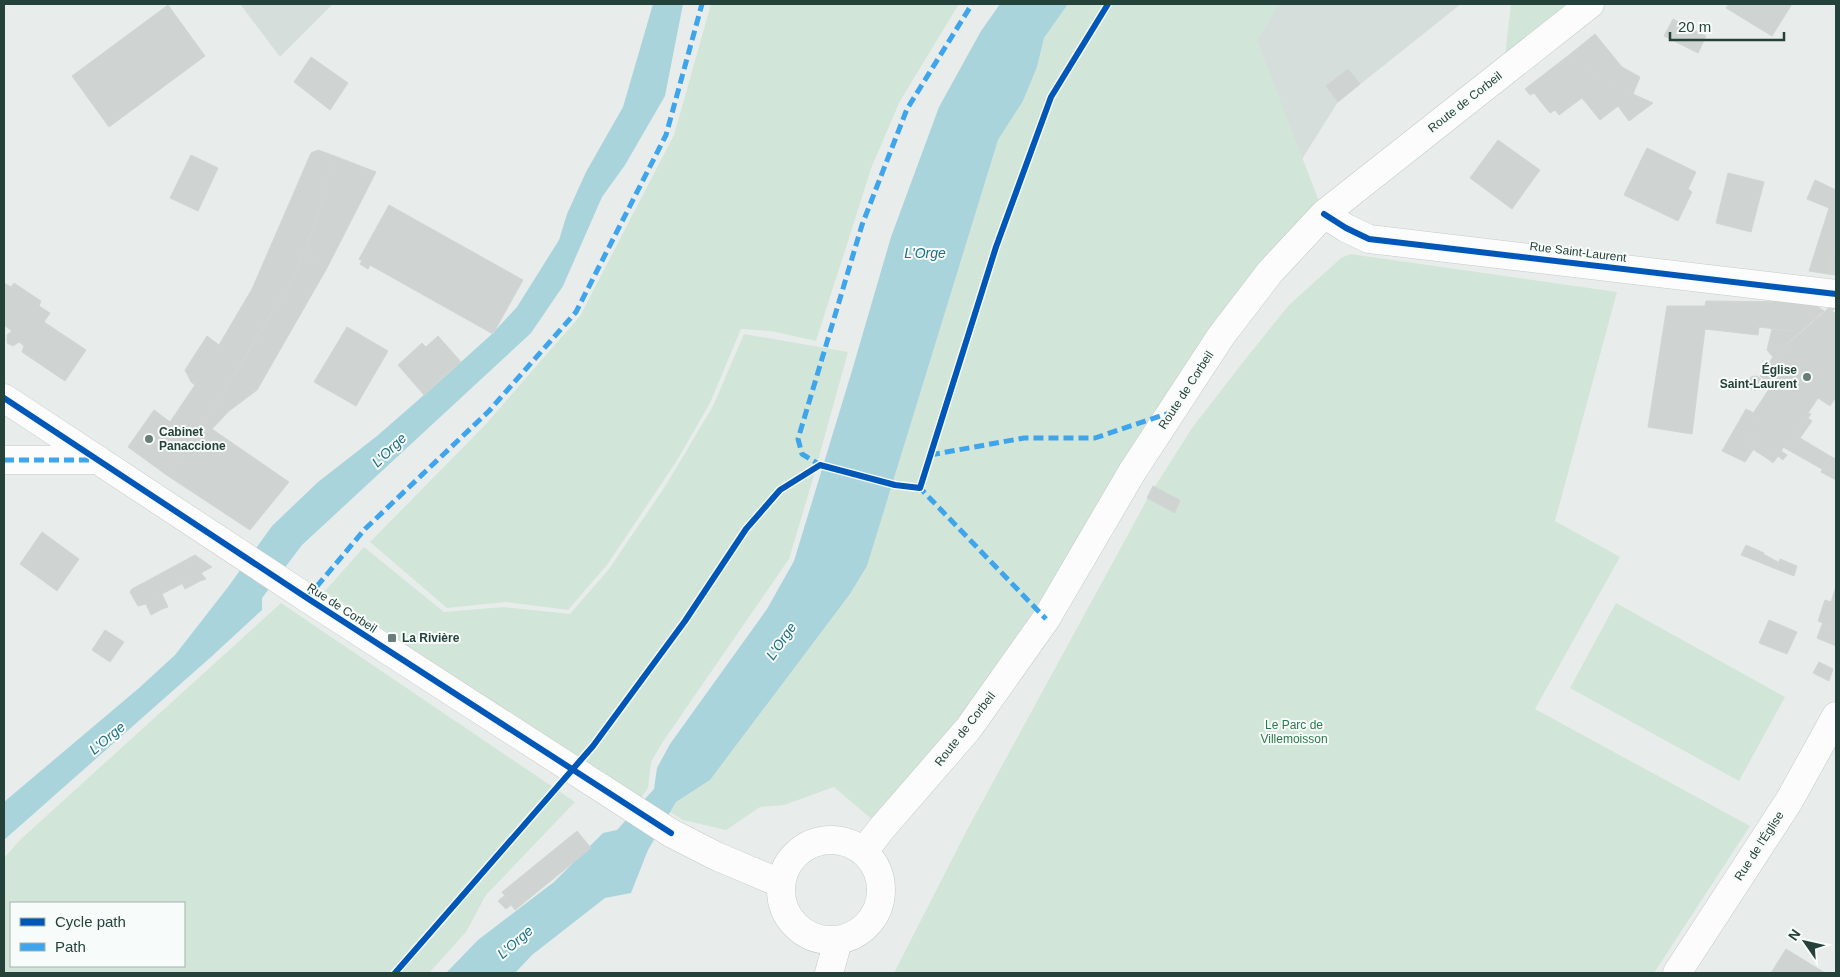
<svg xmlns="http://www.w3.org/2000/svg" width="1840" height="977" font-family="Helvetica,sans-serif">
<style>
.built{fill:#d6dedb}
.green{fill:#d1e6d8;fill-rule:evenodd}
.water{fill:#a9d4db}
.building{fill:#cfd4d2;stroke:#d1d6d4}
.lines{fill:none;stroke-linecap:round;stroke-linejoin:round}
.street-casing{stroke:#c5cac8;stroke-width:29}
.secondary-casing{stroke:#c3cbc8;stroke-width:29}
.street{stroke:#fcfcfc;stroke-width:28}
.secondary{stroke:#fcfcfc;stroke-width:28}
.quiet{stroke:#3ea4ec;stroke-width:5;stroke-dasharray:10 5;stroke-linecap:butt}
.cycleway-casing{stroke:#f7fbf9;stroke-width:9}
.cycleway{stroke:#0057b8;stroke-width:6}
.poi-dot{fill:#697e78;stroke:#f7fbf9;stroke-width:2}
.labels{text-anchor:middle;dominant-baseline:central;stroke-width:4;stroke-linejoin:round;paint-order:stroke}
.street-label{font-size:12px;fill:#24423a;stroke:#f7fbf9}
.poi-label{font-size:12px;font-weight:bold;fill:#24423a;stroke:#f7fbf9;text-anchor:start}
.park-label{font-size:12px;fill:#2d7a4b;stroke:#f7fbf9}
.water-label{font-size:14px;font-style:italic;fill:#1c6f80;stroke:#f7fbf9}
</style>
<rect width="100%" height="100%" fill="#e8edeb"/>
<path class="built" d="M240,4h93l-53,53z
M1151,4h310l-123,98 -58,92z"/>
<path class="green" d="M711,4h248l-59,97 -28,65 -56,175 -45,-10 -30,-2 -31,74 -34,59 -69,103 -39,45 -62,-8 -59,6 -77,-66 115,-117 95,-109 94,-181z
M1068,4h211l-22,37 67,173 -54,58 -224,347 -164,209 -48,-41 -50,18 -24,2 -34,23 -43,-10 -13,-8 6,-10 34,-22 140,-186 17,-28 131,-426 25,-39 14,-34 7,-29z
M1511,4h79l-87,68z
M1350,254l267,38 -62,229 65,36 -85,152 215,117 -96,147h-760l74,-145 181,-332 43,-68 55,-71 42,-52 52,-47z
M744,334l104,18 -36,130 -23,77 -127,184 -11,19 -3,26 -8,11 -315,-208 39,-44 80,65 59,-5 67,7 39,-45 57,-84 47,-79z
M281,603l294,199 -89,93 -20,37 -37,41h-425v-115l17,-19zM184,903v63h-173v-63z
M1616,603l169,94 -46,84 -169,-93z"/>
<path class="water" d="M653,4h30l-18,92 -40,69 -23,32 -39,89 -32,47 -229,212 -40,53v12l-51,47 -207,183v-38l135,-114 36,-33 53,-68 44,-61 46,-44 59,-46 55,-48 60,-54 25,-27 42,-67 8,-26 19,-42 37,-65z
M1000,4h68l-24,34 -7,29 -14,34 -25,39 -131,426 -17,28 -140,186 -34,22 -28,48 -17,43 -26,5 -73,57 -17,18h-69l32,-33 76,-58 49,-49 14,-3 37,-41 3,-21 13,-24 97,-135 27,-48 57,-187 40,-137 48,-130 42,-76z"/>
<path class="building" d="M1729,4h63l-20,32 -46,-28z
M168,5l37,51 -96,71 -37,-51z
M1673,19l33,17 -8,17 -34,-17z
M1595,34l27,33 18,10 -7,17 -29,-13 -35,-26z
M1569,55l35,26 49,22 -24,18 -11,-15 -18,14 -18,-22 -23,17 -4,-5 -5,3 -16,-20 -4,2 -5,-6z
M311,57l37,26 -18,27 -36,-28z
M1348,69l12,15 -22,18 -12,-16z
M1498,140l42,30 -28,39 -42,-31z
M1647,148l49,24 -8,17 4,3 -14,29 -54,-26z
M318,150l14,5 -10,50 -28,72 -60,99 -66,100 -40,-29 26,-37 16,12 25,-37 -4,-3 -6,-12 22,-34 12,9 33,-56 59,-136z
M191,155l27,13 -20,43 -28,-13z
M332,155l44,17 -49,96 -25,-11 20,-52z
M1728,173l36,9 -13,50 -35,-9z
M1815,180l21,10v55l-8,29 -19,-3 20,-63 -22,-9z
M389,205l134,75 -30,54 -123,-69 -2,4 -8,-5 2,-3 -3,-2z
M1834,252h2v23l-8,-1z
M302,257l25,11 -70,122 -28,21 -12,-9 77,-125z
M4,283l7,4 3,-4 27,18 -2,5 11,7 -6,9 42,28 -21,31 -43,-29 2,-6 -5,-4 -6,4 -6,-3v-8l5,-4 -8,-6z
M1706,301l105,1 13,9 -24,21 -41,-5 -1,8 -53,-6 -13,105 -44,-7 19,-121h38z
M1831,306l4,2 -3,3 4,3v83l-6,9 -12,-8 -10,15 3,1 -3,4 -3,-2 -12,18 7,4 -6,8 -7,-4 -6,9 6,4 -4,5 -5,-4 -5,7 -5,-4 4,-6 -13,-9 -5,6 -4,-3 3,-6 -6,-5 4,-5 5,4 8,-12 -12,-8 31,-47 -10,-11z
M347,327l41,24 -32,55 -42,-24z
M1772,329l28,3 -27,25 -6,-7z
M438,336l23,26 -37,33 -26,-30 24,-22 4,4z
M1773,357l10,11 -12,18 -11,-10z
M1748 383a7 7 0 1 1 14 0a7 7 0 1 1-14 0Z
M217,402l12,9 -17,18 77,53 -39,48 -82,-54z
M1746,409l8,4 -2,2 12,8 -8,12 -5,-4 -4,5 6,5 -3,6 3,3 -8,12 -23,-11z
M1805,416l7,5 -12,17 -7,-4z
M1800,438l30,18 -8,13 -39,-22 4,-5 7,4z
M1759,444l13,9 -4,6 -14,-9z
M1830,456l6,3v21l-15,-8z
M1153,486l27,14 -5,13 -28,-15z
M42,532l37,27 -22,32 -37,-27z
M1746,545l18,8 -5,9 -18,-7z
M1763,554l15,8 -2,7 -17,-7z
M195,555l17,12 -11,6 5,6 -6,2 -3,-5 -41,21 6,12 -11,6 -5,-11 -8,2 -8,-14 2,-3z
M1780,559l17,7 -3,10 -18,-7z
M197,576l3,5 -15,8 -3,-6z
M1836,586v44l-14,-5 1,-2 -5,-2 7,-21 6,2z
M162,594l6,13 -6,2 -6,-12z
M1769,620l28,12 -10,22 -28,-11z
M1822,625l14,5v16l-19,-8z
M105,630l19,12 -14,20 -18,-12z
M1819,662l14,7 -4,12 -16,-8z
M577,831l14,17 -76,62 -13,-18z
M504,896l7,9 -5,4 -8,-8z
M1786,949l39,24h-54z"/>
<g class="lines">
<g class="street-casing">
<path id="street" d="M4,460h94"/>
</g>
<g class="secondary-casing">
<path id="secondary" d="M1324,214l22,14 23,11 467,55
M4,398l303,200 364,235 45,23 64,27
M781 890a50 50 0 1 1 100 0a50 50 0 1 1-100 0Z
M864,851l18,-23 86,-99 78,-110 86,-147 89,-136 49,-64 54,-58 266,-210
M829,973l9,-32
M1677,973l112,-172 47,-85"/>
</g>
<use href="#street" class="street"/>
<use href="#secondary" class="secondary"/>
<path class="quiet" d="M930,455l94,-17h71l77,-26
M4,460h92
M822,466l-20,-12 -4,-15 64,-214 45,-116 65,-105
M917,488h3l126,131
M307,598l58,-69 124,-118 87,-99 90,-177 36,-131"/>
<g class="cycleway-casing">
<path id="cycleway" d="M1324,214l22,14 23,11 467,55
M4,398l303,200 364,235
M395,973l198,-227 92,-125 61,-92 34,-39 40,-25 75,20 25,3 76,-241 55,-150 57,-93"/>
</g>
<use href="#cycleway" class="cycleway"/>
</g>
<g class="poi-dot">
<circle cx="1807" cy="377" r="5"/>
<circle cx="149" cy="439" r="5"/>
<rect x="387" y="633" width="10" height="10" rx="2.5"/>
</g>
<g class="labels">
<g class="street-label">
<text transform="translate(1465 102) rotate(-38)">Route de Corbeil</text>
<text transform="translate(1578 252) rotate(7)">Rue Saint-Laurent</text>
<text transform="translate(1186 390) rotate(-57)">Route de Corbeil</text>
<text transform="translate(342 608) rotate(33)">Rue de Corbeil</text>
<text transform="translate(965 729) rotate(-52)">Route de Corbeil</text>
<text transform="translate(1759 846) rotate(-57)">Rue de l'Église</text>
</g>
<g class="poi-label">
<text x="1797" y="370" text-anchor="end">Église<tspan x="1797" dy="14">Saint-Laurent</tspan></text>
<text x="159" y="432">Cabinet<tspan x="159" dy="14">Panaccione</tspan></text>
<text x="402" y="638">La Rivière</text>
</g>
<g class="park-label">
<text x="1294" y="725">Le Parc de<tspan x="1294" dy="14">Villemoisson</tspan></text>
</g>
<g class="water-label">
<text x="925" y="253">L'Orge</text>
<text transform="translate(389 450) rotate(-44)">L'Orge</text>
<text transform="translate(781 641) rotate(-55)">L'Orge</text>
<text transform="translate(107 738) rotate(-40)">L'Orge</text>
<text transform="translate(515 942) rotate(-41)">L'Orge</text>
</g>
</g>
<rect width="1840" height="977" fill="none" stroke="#24423a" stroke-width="10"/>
<rect x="10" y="902" width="175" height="65" fill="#f7fbf9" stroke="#a3b1ad"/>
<rect x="20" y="918" width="25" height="8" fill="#0057b8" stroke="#a3b1ad"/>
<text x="55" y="927" font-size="15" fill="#24423a">Cycle path</text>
<rect x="20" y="943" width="25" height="8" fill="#3ea4ec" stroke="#a3b1ad"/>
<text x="55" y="952" font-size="15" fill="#24423a">Path</text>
<g transform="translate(1805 942) rotate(304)" stroke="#f7fbf9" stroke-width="4" paint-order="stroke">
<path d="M0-4L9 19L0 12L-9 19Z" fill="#24423a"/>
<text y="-8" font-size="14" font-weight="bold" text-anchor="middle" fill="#24423a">N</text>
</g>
<path d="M1670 32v8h114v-8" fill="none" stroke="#24423a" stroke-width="2.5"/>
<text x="1678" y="32" font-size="15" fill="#24423a" stroke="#f7fbf9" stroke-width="4" paint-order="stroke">20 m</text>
</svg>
